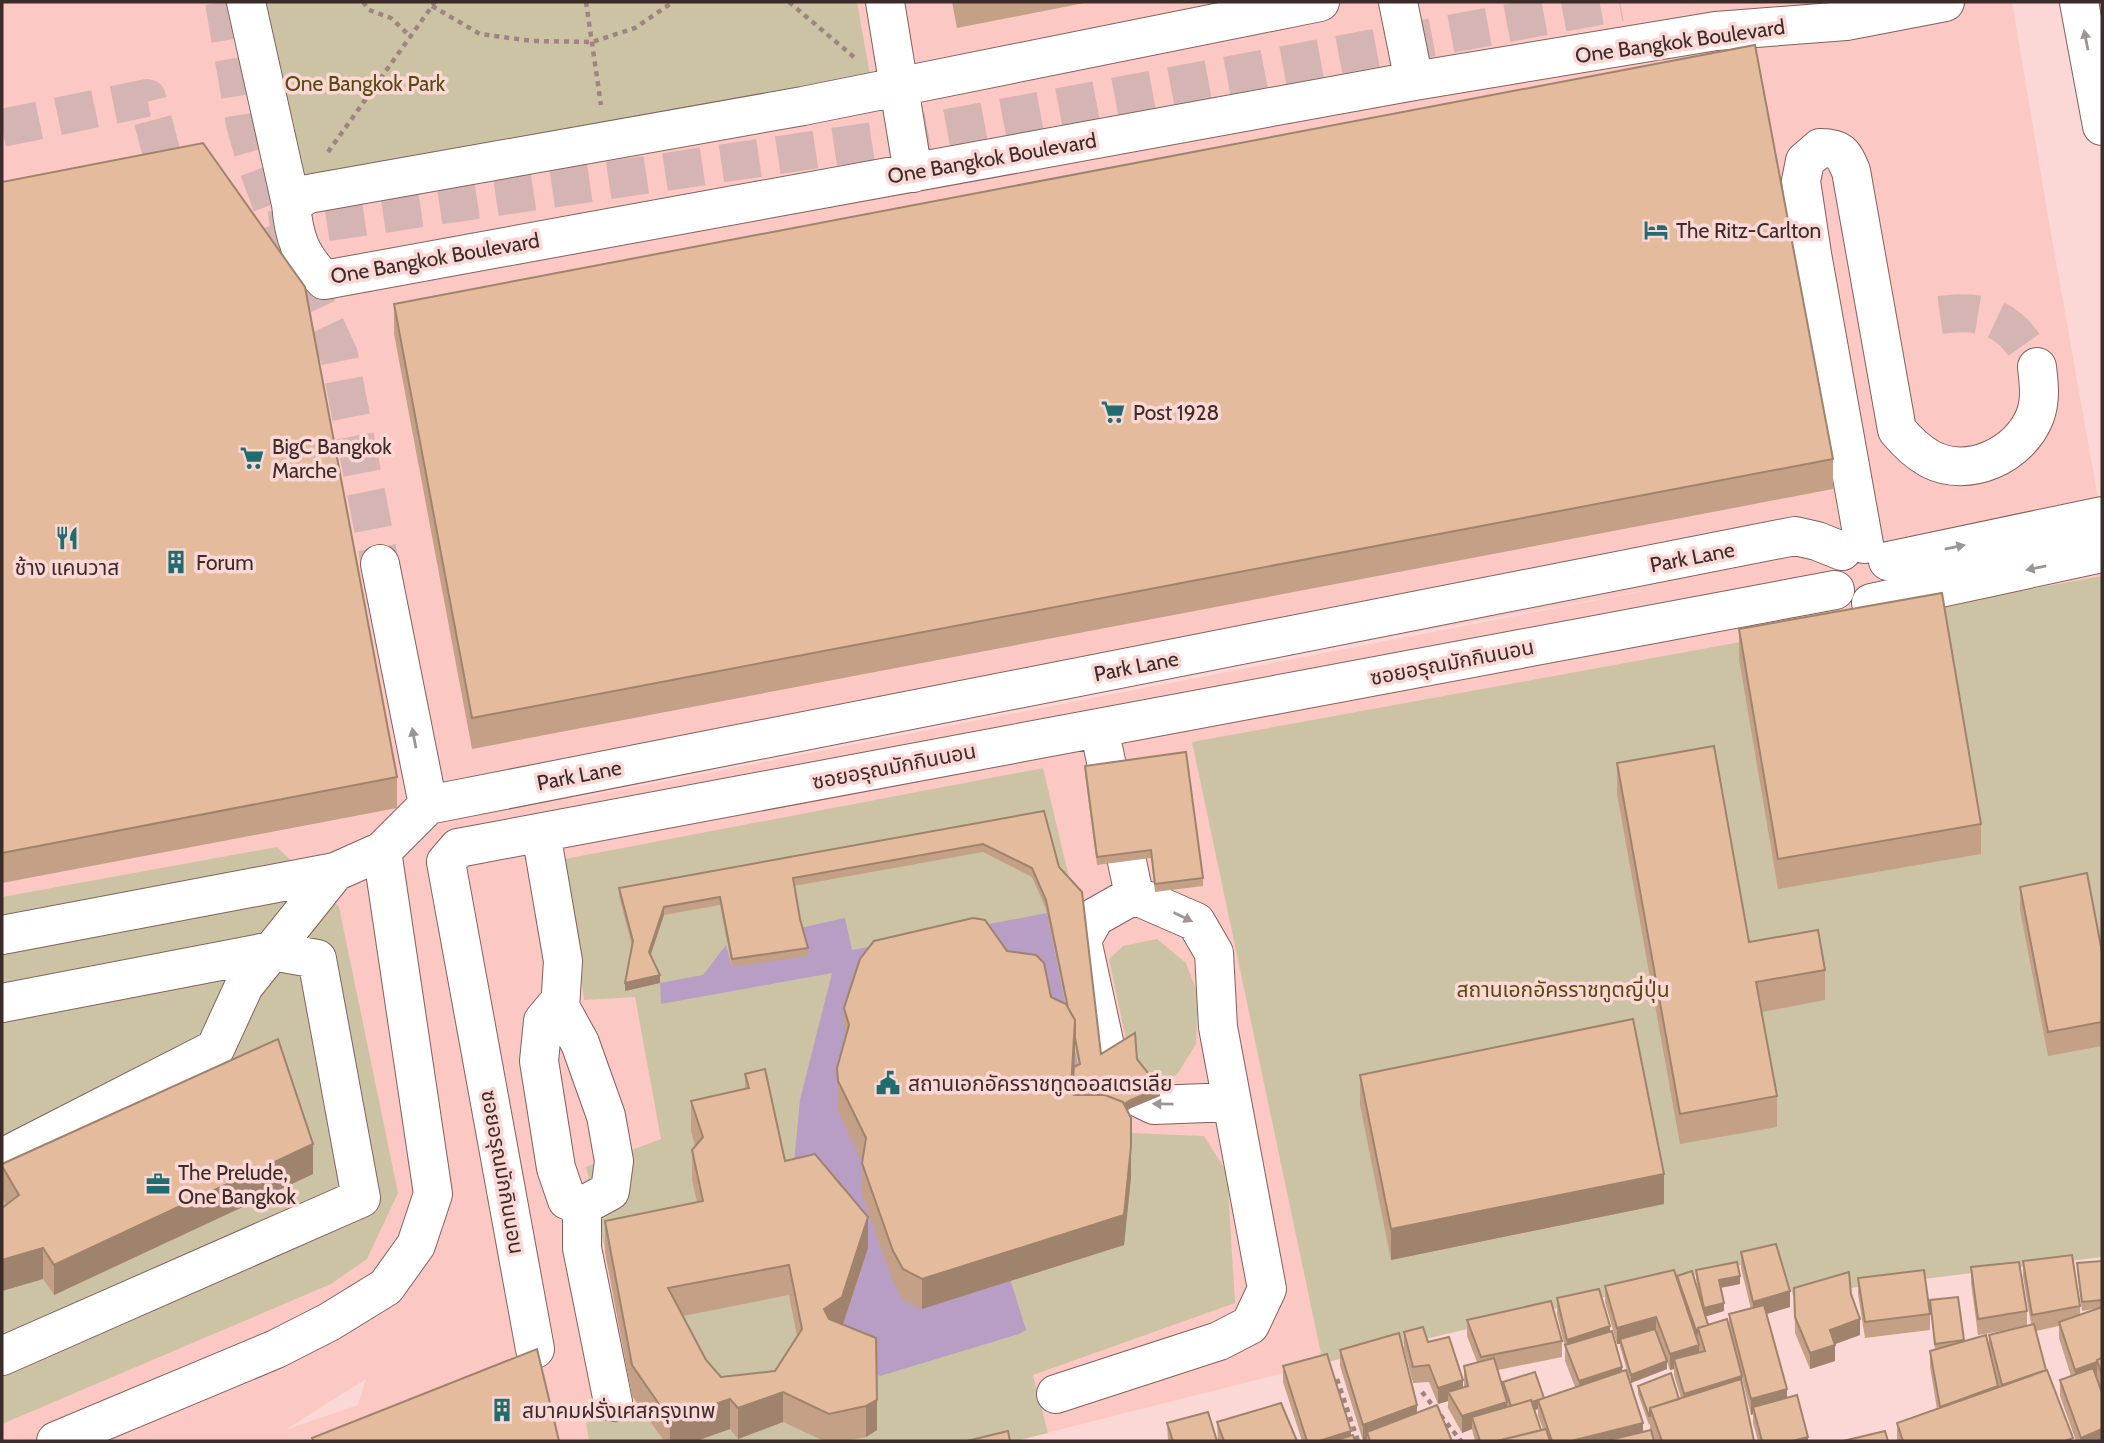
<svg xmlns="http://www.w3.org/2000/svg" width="2104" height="1443" font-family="Cabin,'Noto Sans Thai',sans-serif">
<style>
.built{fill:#fcc8c3;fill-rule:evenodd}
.green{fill:#ccc3a5}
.water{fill:#b89dc4}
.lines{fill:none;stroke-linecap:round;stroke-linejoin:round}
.minor-tunnel{stroke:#d5b5b3;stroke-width:38;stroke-dasharray:38 19;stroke-linecap:butt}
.minor-casing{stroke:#845f5b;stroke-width:40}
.major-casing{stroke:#845f5b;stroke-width:40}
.highway-casing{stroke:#845f5b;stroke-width:40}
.path{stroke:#9e8482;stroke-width:4.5;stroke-dasharray:5 5;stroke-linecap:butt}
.minor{stroke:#fff;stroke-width:38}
.major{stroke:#fff;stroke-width:38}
.highway{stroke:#fff;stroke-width:38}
.wall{fill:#c4a186;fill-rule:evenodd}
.shaded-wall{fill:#a0836d}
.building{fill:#e4bb9c;stroke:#a0836d;stroke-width:2;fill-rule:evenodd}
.oneway{fill:#9d9594}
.labels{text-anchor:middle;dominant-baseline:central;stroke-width:7;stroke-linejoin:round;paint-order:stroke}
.street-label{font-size:21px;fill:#3b2b29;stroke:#fbd8d5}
.park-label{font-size:21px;fill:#574911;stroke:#fbd8d5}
.poi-label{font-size:21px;fill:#3b2b29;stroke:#fbd8d5;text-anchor:start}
</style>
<rect width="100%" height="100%" fill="#fbd8d5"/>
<path class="built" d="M2,2h2010l35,209 52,293h3v753l-309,38 -14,-39 -456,107 -308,78h-1013zM1685,583l-1112,216 -1,-1 642,-129zM366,1379l-8,26 -70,24v-1z"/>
<path class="green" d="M263,2h594l13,73 -575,104z
M2102,576v681l-309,38 -14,-39 -456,107 -131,-621z
M1043,768l87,365 74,3 23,36 8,131 -202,72 15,58 -33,8h-426l-3,-18 55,-18 -55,-238 75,-28 -26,-142 -51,3 -19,-141z
M277,847l62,60 59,286 -31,66 -36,25 -329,140v-527z
M1157,939l29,24 12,32 -2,49 -18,29 -25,21 -27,-54 -17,-81 14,-13z"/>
<path class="water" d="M1047,913l32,157 -71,202 18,58 -7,4 -139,42 -60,-21 -28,-172 8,-83 32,-127 -171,31 -1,-21 43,-8 23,-30 6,22 68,-39 45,-10 7,32z"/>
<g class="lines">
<path class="minor-tunnel" d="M224,2l21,122 11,38 24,66 59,127 41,209
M2,128l145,-30 27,103
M214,239l686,-102 720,-135
M1940,315c50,-7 75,7 97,52"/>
<g class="minor-casing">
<path id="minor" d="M246,2l45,202
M885,2l28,171
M1320,2l-517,104 -495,88 -17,10c3,34 9,51 33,76l1090,-199 302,-50 130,-10 99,-19
M1398,2l16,79
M1864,544l-52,-290 -11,-73 4,-20 15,-13c21,0 23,5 31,23l46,259c10,12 19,21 33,29 39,20 90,-4 105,-43 6,-16 4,-32 2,-49
M1888,561l214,-45
M380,564l48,241
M1871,603l231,-50
M1099,728l35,167
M428,805l1367,-269 22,5 25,10
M541,833l22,128 -3,47
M2,935l333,-63 47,-21 46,-46
M2,1003l270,-52 45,8 44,239 -359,158
M558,1003l22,40 26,73 8,45 -4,30 -28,15 -15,-6 -11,-32 -17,-107 4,-40z
M2,1158l213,-109 29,-63 91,-114
M582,1206v42l31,154
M535,1349l-89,-487 12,-14 1377,-258
M1056,1394l163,-53 31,-16 17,-36 -49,-262 -4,-74 -18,-31 -62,-27 -39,22 -13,23 26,120 11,28 35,17 78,-3"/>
</g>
<g class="major-casing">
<path id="major" d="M2079,2l23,124"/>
</g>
<g class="highway-casing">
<path id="highway" d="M56,1441l220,-92 53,-27 57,-35 30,-42 17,-51 -51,-343"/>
</g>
<path class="path" d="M363,2l6,8 22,8 20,19
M586,2l15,103
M789,2l66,56
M432,6l48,28 52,7 60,1 43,-14 38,-26
M328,152l107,-150
M1337,1379l21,62
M1422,1392l39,49"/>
<use href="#minor" class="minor"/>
<use href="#major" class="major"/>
<use href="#highway" class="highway"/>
</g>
<path class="wall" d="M952,2h137l-132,26z
M2,182l395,595v31l-395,75z
M394,304l1439,155v30l-1361,260 -78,-415z
M1739,629l242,195v30l-203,35 -39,-230z
M1617,763l132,179 76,28v30l-63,12 15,84v31l-97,17 -63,-350z
M1085,766l118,112v8l-48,6 -4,-34 -54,7 -12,-91z
M1044,811l57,243 36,5 23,37 -29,12 -4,2 4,67 -7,68 -202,64 -19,-9 -10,-19 -31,-87v-32l-24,-51 -1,-43 8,-27 -1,-33 163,-57 44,46 15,7 -20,-95 -14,-32 -49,-25 -189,34 6,33 8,29v8l-76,11 -12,-62 -56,10 -14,40 10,28 -35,8 7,-45 -13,-50v-8zM1075,1046l4,19 -5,2 1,-17z
M2020,887l82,65v94l-54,10 -28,-146z
M745,1074l40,87 83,87 -25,77 34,105 -11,7 -23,4h-19l-41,-19 -45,17 -8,-10 -34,12h-32l-32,-45 -27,-144v-31l92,-19 -5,-22v-30l3,-4 -4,-15v-30l54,-12zM789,1295l8,41 -22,35 -54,6 -15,-17 -23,-44z
M1360,1075l304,129 -273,56 -31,-155z
M2,1164l311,10 -259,121 -11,-16 -41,12v-83l4,-4 -4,-7z
M1741,1252l49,55 -24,7 21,84 21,43h-50l-5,-18v-9l-2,1 -9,-37v7l12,56h-279l-3,-12 -10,4 -14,-25v-7l-10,3 -9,-22 -16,1 -9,-35v-16l24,10 35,45h1v-21l13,-4 -10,-26v-16l95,21v16l-64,13 5,16v-4l41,16 31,-11 -10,-26v-13l-8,-34v-16l53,33 33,101 7,-2v-6l-1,1 -11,-31v-8l41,13 2,-1 -7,-23v-6l-4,1 -14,-37 11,36 -36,14 -11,-36v-3h-3l-12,-42v-16l72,-7v-3l23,23 -4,-20v-9l44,14 -19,4 3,23 -18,5 2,9 21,2v-13l22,-5 -10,-41zM1538,1409v7l5,13 -2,1 -6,-20z
M2023,1261l57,45v9l19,-7 -17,3 -5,-40v-8l25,-2v180h-26l-16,-45v-16l11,-4 -12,-38v-12l-23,5 10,39 27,71h-176v-18l40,-14 -7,-42v-16l5,-2 -5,-49 28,-3 6,44 25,10v-16l19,-5 -30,5 -7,-52v-16l56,44v15l4,-2 -8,-47z
M1858,1278l72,36v16l-65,8 -7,-44z
M1794,1288l57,6 9,41 -25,9v17l-25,8 -15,-36z
M1340,1350l77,62 35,29h-85v-1l-4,1 -23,-75z
M1283,1366l68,69 4,6h-53l-19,-59z
M1217,1422l80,19h-79z
M1167,1423l50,18h-49z"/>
<path class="shaded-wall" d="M664,907v8l-15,45v-8z
M660,975v8l-35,8v-8z
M1075,1020v30l-3,61 -1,-23z
M1160,1088v8l-29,12 -26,17v-8l26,-17z
M313,1144v30l-259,121v-30z
M1131,1146v31l-7,68 -202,64v-30z
M1664,1174v30l-273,56v-31z
M868,1217v31l-26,79 -18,12v-30z
M43,1248v31l-41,12v-31z
M1740,1276v8l-21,4v-8z
M1790,1291v16l-37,11v-16z
M1724,1303v8l-20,6v-9z
M1656,1317v16l-36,6v5h-3v-16z
M1860,1319v16l-30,11v-16z
M1610,1326v16l-43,8v-10z
M1699,1345v17l-25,-3v10l-4,1v-16z
M1835,1345v16l-25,8v-16z
M1667,1361v8l-36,14v-8z
M2097,1362v17l-22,7v-16z
M1622,1367v16l-43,14v-16z
M1742,1376v16l-58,18v-16z
M1463,1380v16l-15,-4v9l-10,3v-16z
M1787,1389v16l-34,2v7l-2,1v-16z
M783,1392v30l-45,17v-31z
M730,1399v30l-34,12h-26v-21z
M877,1400v30l-11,7v-31z
M1538,1400v9l-26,8v-8z
M1507,1402v16l-35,-1v12l-10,4v-17z
M1417,1405v16l-50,11v8l-4,1v-16z
M1643,1423v16l-8,2h-64z
M2102,1429v12h-21v-3z
M1351,1431v10h-32z
M1808,1437v4h-16z"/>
<path class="building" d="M1755,45l78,414 -1361,259 -78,-414z
M203,143l102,144 92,490 -395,76v-671z
M1942,593l39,231 -203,35 -39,-230z
M1714,746l35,196 69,-12 7,40 -69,12 21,114 -97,18 -63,-351z
M1186,752l17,126 -48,6 -4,-34 -54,7 -12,-91z
M1044,811l15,56 23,25 19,162 34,-21 2,26 23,29 -29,12 -7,4 -1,-2 -18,-7h-31l-2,-4 2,-24 6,-3 -5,-26v-18l-7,-12 -22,-108 -14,-32 -49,-24 -190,34 7,41 8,29 -76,11 -12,-62 -56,10 -15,45 11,23 -35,8 8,-42 -14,-53z
M2087,873l15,79v70l-54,10 -28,-145z
M973,918l12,2 22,31 29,4 8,8 7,34 15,7 9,16 -4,68 3,7h31l18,7 8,16v28l-7,69 -202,64 -19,-10 -10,-18 -31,-88 4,-25 -28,-57 -1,-13 12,-43 -5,-17 16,-49 14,-18z
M1633,1019l31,155 -273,55 -31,-154z
M278,1039l35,105 -259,121 -11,-17 -41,12v-52l17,-13 -17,-29v-2z
M765,1069l20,92 30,-7 53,63 -26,80 -18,12 5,10 47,19 1,62 -11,6 -37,8 -46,-22 -45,16 -8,-9 -60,21 -38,-55 -27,-144 98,-20 -11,-51 11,-13 -12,-36 58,-13 -4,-14zM789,1265l13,64 -27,42 -54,6 -15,-17 -38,-72z
M1776,1244l14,47 -37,11 -12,-50z
M2072,1255l8,51 -48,9 -9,-54z
M2102,1261v39l-20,2 -5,-39z
M1737,1262l3,14 -21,4 5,23 -20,5 -8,-38z
M2019,1262l8,49 -49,8 -7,-52z
M1674,1270l25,75 -29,9 -14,-37 -39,11 -12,-42z
M1924,1270l6,44 -65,8 -7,-44z
M1692,1271l16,54 -10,3 -1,5 -20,-57z
M1849,1272l2,22 9,25 -30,11 5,15 -25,8 -15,-36 -1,-29z
M1599,1289l11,37 -43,14 -10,-42z
M1958,1297l6,43 -29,4 -5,-44z
M1551,1301l11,40 -81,16 -14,-37z
M1764,1305l23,84 -36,10 -22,-85z
M2102,1307v51l-5,2v2l-22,8 -16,-48z
M1727,1319l15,57 -58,18 -10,-35 31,-8 -7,-23z
M2034,1324l12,46 -44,15 -13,-50z
M1423,1327l5,15 21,-5 14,43 -25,8 -9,-23 -16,2 -9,-35z
M1655,1329l12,32 -36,14 -11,-36z
M1612,1331l10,36 -43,14 -14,-36z
M1399,1333l18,72 -54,20 -23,-75z
M1986,1335l12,51 -58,21 -10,-56z
M537,1349l22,92h-245l-2,-3z
M1327,1354l24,77 -32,10h-12l-24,-75z
M1494,1358l13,44 -45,14 -14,-24 20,-6 -4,-20z
M2102,1358v17l-5,-15z
M2093,1368l9,25v36l-21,9 -21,-58z
M1626,1370l17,53 -72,18h-19l-14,-41z
M2047,1370l26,68 -8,3h-162l-6,-18z
M1535,1372l9,26 -12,4 -1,-2 -20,6 -8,-24z
M1671,1373l8,26 -29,9v8h-1l-11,-30z
M1741,1379l13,62h-92l-12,-33z
M1797,1395l11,42 -16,4h-30l-9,-34z
M1531,1400l10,30 -44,11h-17l-8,-24z
M1281,1403l16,38h-73l-7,-19z
M1437,1405l15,36h-82l-3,-9z
M1208,1412l9,29h-44l-6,-18z
M1546,1429l4,12h-53z
M1651,1430l3,11h-49z
M1008,1431l2,10h-43z
M1885,1431l3,10h-45z
M1353,1435l2,6h-22z"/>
<defs><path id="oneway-solid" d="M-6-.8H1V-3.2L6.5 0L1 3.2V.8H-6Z" transform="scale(1.75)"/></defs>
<g class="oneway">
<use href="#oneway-solid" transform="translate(2086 40) rotate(-101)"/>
<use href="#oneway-solid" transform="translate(1955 547) rotate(-12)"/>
<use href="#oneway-solid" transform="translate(2036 568) rotate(168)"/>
<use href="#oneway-solid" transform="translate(414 738) rotate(-101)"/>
<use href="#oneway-solid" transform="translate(1183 917) rotate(26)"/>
<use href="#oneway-solid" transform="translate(1163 1104) rotate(-179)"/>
</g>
<defs>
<g id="hotel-bare" transform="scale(1.89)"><path d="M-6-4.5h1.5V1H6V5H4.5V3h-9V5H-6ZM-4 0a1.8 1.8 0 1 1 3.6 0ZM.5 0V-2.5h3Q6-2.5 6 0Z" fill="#206d6f" stroke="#fbd8d5" stroke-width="2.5" paint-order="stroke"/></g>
<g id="supermarket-bare" transform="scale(1.89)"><path d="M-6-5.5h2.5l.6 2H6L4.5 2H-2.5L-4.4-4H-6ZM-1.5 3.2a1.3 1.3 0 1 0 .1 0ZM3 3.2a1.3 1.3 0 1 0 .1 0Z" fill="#206d6f" stroke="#fbd8d5" stroke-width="2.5" paint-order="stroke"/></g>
<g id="restaurant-bare" transform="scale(1.89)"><path d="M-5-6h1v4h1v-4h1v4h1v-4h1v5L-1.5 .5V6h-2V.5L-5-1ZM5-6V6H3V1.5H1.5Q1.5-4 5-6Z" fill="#206d6f" stroke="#fbd8d5" stroke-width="2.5" paint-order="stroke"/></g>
<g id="building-bare" transform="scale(1.89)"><path d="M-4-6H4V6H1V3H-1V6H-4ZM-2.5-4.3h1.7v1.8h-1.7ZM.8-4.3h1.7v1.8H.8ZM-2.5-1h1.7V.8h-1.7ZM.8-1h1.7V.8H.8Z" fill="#206d6f" stroke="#fbd8d5" stroke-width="2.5" paint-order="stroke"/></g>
<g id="civic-bare" transform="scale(1.89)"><path d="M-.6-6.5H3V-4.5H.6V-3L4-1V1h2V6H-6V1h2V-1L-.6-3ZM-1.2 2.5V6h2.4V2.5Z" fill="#206d6f" stroke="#fbd8d5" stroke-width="2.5" paint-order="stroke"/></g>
<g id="office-bare" transform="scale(1.89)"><path d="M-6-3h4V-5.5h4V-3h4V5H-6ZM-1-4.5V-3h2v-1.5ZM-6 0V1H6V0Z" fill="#206d6f" stroke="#fbd8d5" stroke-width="2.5" paint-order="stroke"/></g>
</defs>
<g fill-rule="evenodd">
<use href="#hotel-bare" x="1656" y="230"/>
<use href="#supermarket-bare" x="1113" y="412"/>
<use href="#supermarket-bare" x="252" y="458"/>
<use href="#restaurant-bare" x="67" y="538"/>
<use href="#building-bare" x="176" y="562"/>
<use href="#civic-bare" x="888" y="1083"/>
<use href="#office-bare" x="158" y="1184"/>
<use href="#building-bare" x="502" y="1410"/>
</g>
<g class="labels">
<g class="street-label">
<text transform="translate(1680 41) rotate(-8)">One Bangkok Boulevard</text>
<text transform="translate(992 158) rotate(-10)">One Bangkok Boulevard</text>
<text transform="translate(435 258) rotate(-10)">One Bangkok Boulevard</text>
<text transform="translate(1692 557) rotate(-11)">Park Lane</text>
<text transform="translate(1452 662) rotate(-11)">ซอยอรุณมักกินนอน</text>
<text transform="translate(1136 666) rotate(-11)">Park Lane</text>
<text transform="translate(894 766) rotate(-11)">ซอยอรุณมักกินนอน</text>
<text transform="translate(579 775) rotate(-11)">Park Lane</text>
<text transform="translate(503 1172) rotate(80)">ซอยอรุณมักกินนอน</text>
</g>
<g class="park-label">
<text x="365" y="83">One Bangkok Park</text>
<text x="1563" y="989">สถานเอกอัครราชทูตญี่ปุ่น</text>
</g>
<g class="poi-label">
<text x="1676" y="230">The Ritz-Carlton</text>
<text x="1133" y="412">Post 1928</text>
<text x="272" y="446">BigC Bangkok<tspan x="272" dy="24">Marche</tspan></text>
<text x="196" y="562">Forum</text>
<text x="67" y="567" text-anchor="middle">ช้าง แคนวาส</text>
<text x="908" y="1083">สถานเอกอัครราชทูตออสเตรเลีย</text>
<text x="178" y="1172">The Prelude,<tspan x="178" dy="24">One Bangkok</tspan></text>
<text x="522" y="1410">สมาคมฝรั่งเศสกรุงเทพ</text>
</g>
</g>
<rect width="2104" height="1443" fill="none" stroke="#3b2b29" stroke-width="7"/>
</svg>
